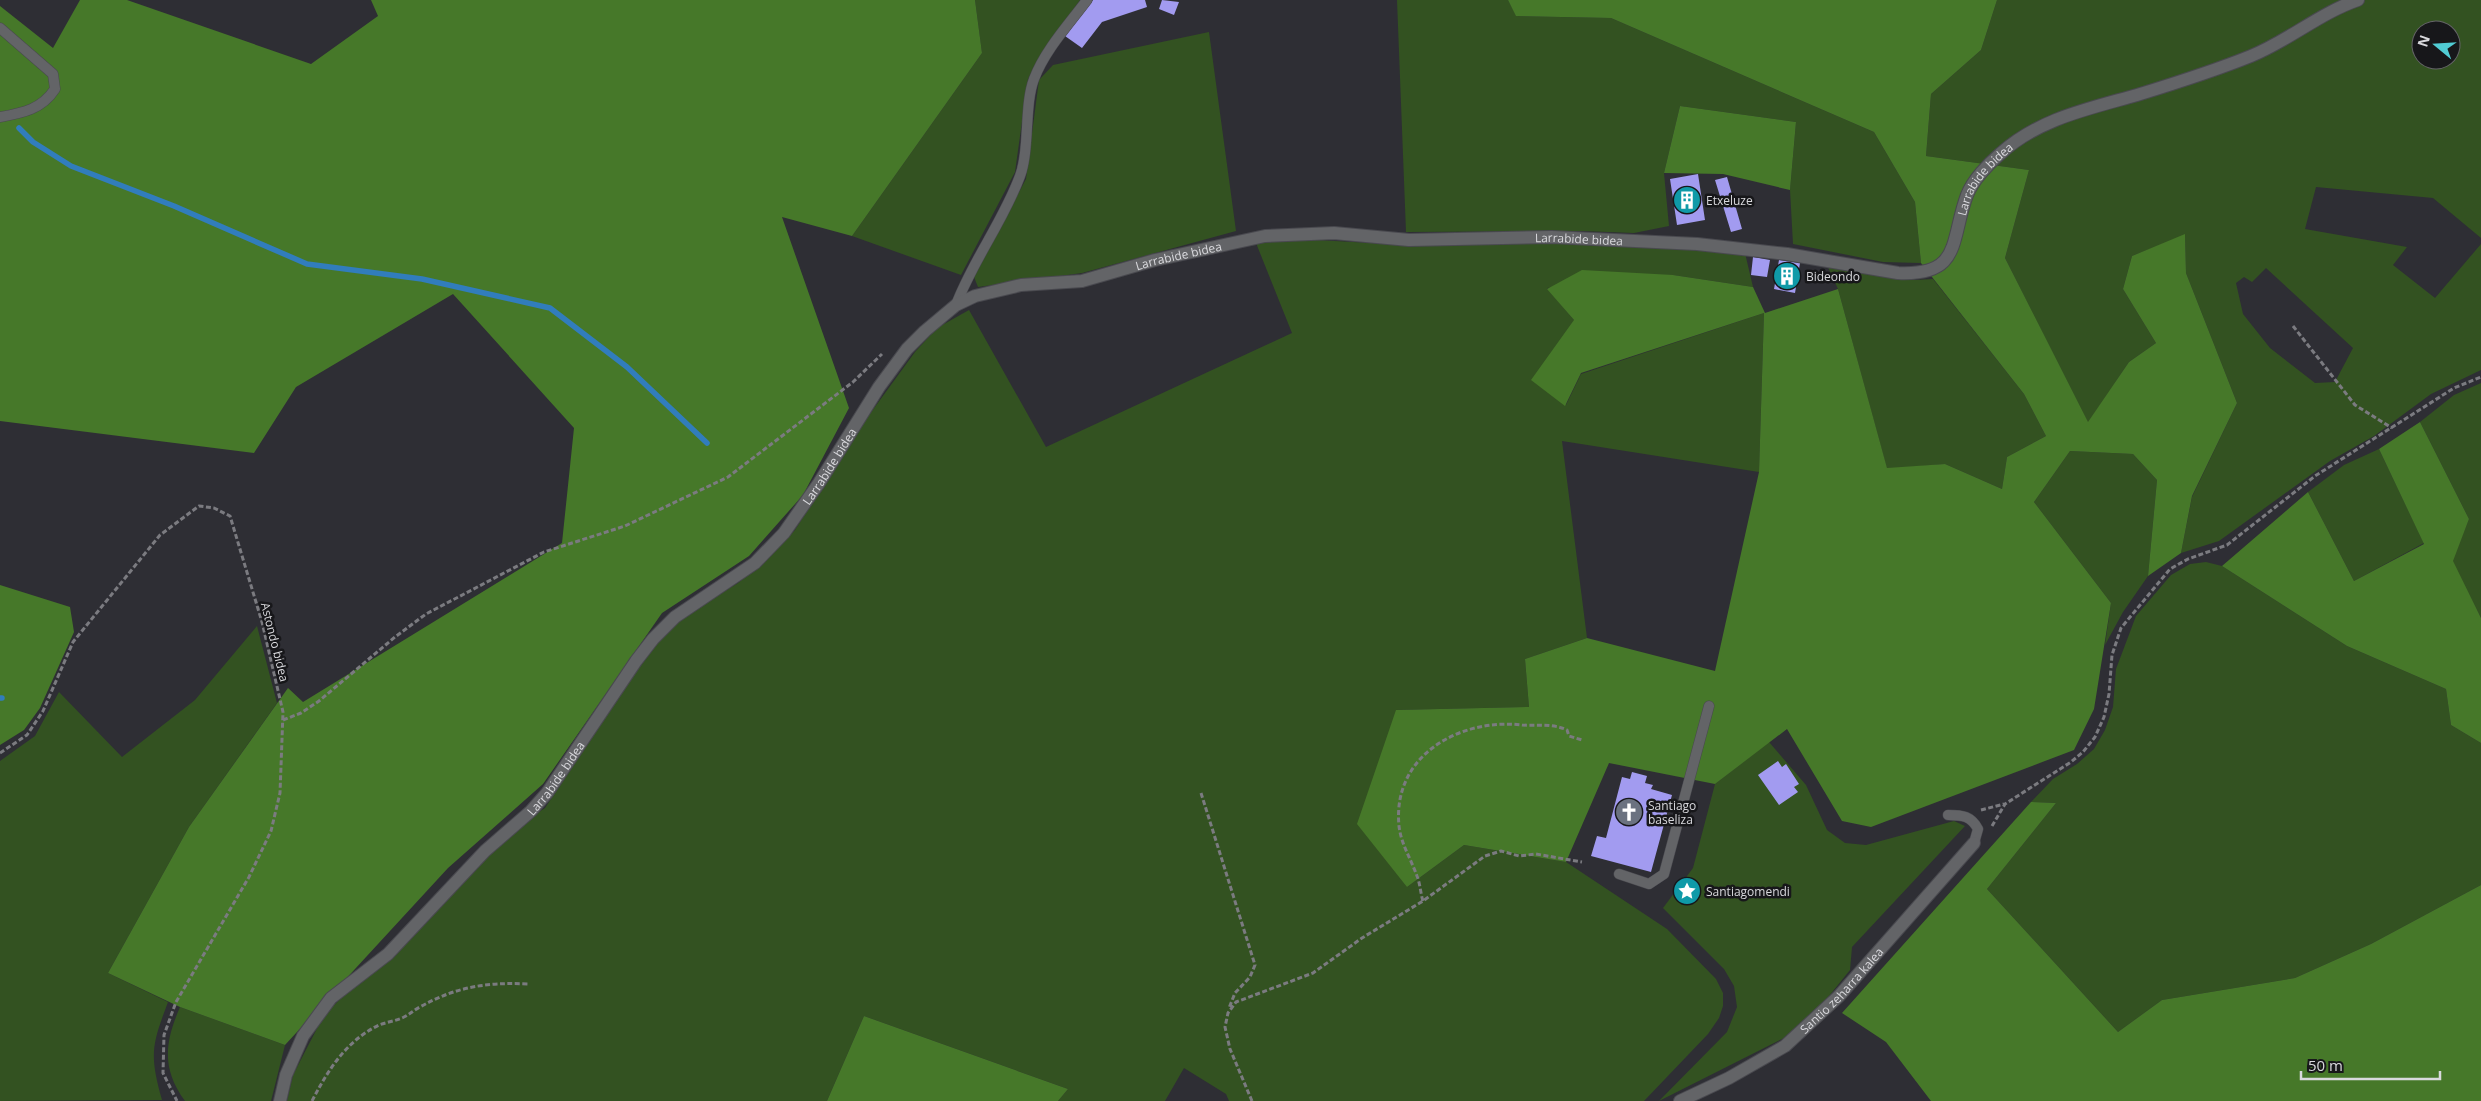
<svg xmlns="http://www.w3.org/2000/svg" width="2481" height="1101" font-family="'Open Sans',sans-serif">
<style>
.green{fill:#335221;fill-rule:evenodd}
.forest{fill:#467829}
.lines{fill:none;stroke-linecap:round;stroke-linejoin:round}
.stream{stroke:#317dbc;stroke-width:5.5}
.building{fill:#a29bf0}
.service-casing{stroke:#49494f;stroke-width:11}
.minor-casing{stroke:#49494f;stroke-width:14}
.path{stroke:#7b7b80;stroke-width:3;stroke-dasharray:5 2.5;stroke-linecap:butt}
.service{stroke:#636467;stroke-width:10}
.minor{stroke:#636467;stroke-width:12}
.labels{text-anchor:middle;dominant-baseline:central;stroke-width:5;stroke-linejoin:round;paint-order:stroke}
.street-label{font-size:12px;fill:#d9d9dd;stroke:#17171a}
.poi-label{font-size:12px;fill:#d9d9dd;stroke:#17171a;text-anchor:start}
</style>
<rect width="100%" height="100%" fill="#2e2e34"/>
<path class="green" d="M975,0h105l-40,56 -12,23 -13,93 -54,103 -109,-39 130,-183z
M1397,0h111l9,16 94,2 263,114 41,70 6,61 -38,-1 -90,-18 -3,-54 6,-68 -116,-16 -16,67 5,53 -35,7 -52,-2 -176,1z
M1997,0h484v238l-48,-40 -117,-11 -11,42 102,18 -14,18 42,33 46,-54v126l-50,24 -57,42 -44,25 -111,80 -38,12 11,-56 45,-94 -51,-130 -1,-38 -53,21 -9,33 33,54 -27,19 -41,61 -83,-165 24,-88 -103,-14 5,-62 50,-44zM2421,30h30v30h-30zM2266,268l87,80 -18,34 -20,1 -45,-35 -27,-34 -7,-31 8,-6 8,5z
M1209,32l27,199 -154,42 -104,14 -4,-10 52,-98 13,-99 14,-15z
M1298,239l110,6 156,-3 181,11 8,34 -80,-12 -126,13 27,32 -8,85 15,-31 183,-61 -5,159 -197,-31 25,197 -62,21 4,48 -133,3 11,177 57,-42 102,17 101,67 49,50 7,14v13l-4,12 -11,16 -64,67h-415l-3,-7 -42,-26 -19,33h-107l10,-12 -204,-73 -37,85h-540l6,-26 31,-60 190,-187 31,-20 90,-135 22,-29 24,-26 57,-35 30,-25 27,-28 66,-104 54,-74 22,-24 32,-18 77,137 246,-114 -36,-90z
M1827,265l89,15 17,-1 91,115 22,42 -39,21 -5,32 -57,-25 -58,5 -49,-180z
M2481,383v235l-29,-57 17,-42 -49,-97 34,-27z
M2379,449l45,94 -70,38 -46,-89 36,-27z
M2070,451l63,3 24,26 -9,96 -25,36 -18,33 6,-42 -77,-101z
M2206,562l16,4 125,80 99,43 5,36 30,18v142l-110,59 -76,34 -133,22 -44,32 -131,-143 69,-86 -25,-1 22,-23 24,-15 17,-15 11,-19 8,-23 3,-38 20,-53 35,-41 19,-11z
M257,626l20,77 -88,124 -81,146 60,29c-16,43 -19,52 -6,98l-162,1v-340l35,-25 24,-44 63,65 73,-57z
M1769,742l37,43 21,45 18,13 21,2 88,-24 11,5 -113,121 -2,23 -25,31 -41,37 -125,63 68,-69 10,-25 -3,-21 -10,-17 -61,-61 30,-40 22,-84z
M180,1007l105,38 -14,56h-86c-24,-33 -20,-59 -5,-94z"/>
<path class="forest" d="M80,0h47l184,64 67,-48 -7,-16h604l7,53 -130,183 -70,-19 67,191 -46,87 -54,61 -87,57 -119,171 -95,84 -163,177 -105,-38 -72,-34 81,-146 99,-139 15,14 259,-159 12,-115 -121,-134 -157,93 -42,66 -254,-32v-415l53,42z
M1508,0h489l-16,50 -50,44 -5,62 103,14 -24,88 83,164 41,-60 27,-19 -33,-54 9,-33 53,-22 1,39 51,130 -45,93 -11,57 -33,23 9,-96 -24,-26 -63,-3 -36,51 77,101 -17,106 -20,41 -203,77 -29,-6 -55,-92 -72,55 -106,-21 -43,99 -102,-17 -57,42 -50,-63 39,-114 133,-3 -4,-48 62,-21 128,33 44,-199 5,-159 -183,60 -16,33 -34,-26 43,-60 -27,-31 35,-19 91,5 80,12 12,26 73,-24 49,179 58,-4 57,25 5,-32 39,-21 -22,-42 -103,-131 -6,-61 -41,-70 -263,-114 -95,-2z
M1680,106l116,16 -6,68 -67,-16 -59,-1z
M2420,422l49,97 -16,42 28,57v125l-30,-18 -5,-36 -99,-43 -125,-80 86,-74 46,89 70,-37 -45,-95z
M0,585l70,22 4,25 -34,76 -16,22 -24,15z
M2031,802l25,1 -69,86 131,143 44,-32 133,-22 76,-34 110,-59v216h-550l-45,-59 -44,-29z
M864,1016l204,73 -10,12h-231z"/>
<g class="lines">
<path class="stream" d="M19,128l14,14 38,24 103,40 133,58 115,15 128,29 77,59 80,76
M0,698h2"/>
</g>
<path class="building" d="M1093,0h52l2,7 -45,15 -20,26 -17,-12z
M1162,0l17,2 -5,13 -15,-6z
M1698,174l7,46 -28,5 -7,-46z
M1727,177l15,52 -11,3 -16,-52z
M1753,257l17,3 -3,17 -16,-2z
M1779,260l21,3 -5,30 -21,-4z
M1778,761l4,6 4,-3 13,20 -5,3 4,5 -19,13 -21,-30z
M1632,772l15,4 -2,7 8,2 -2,4 21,6 -21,77 -60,-16 6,-20 9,2 16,-61 8,2z"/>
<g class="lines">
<g class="service-casing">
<path id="service" d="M0,28l53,46 2,15c-13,20 -32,24 -55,28
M956,305c17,-45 47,-83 64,-129 10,-27 4,-71 14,-97 11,-29 35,-55 53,-79
M1948,815c15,0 23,1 30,14l-4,14
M1619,874l30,10 15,-10 45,-168"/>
</g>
<g class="minor-casing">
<g id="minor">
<path id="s1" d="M280,1101l6,-26 17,-39 28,-38 57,-44 97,-103 46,-40 16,-18 89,-132 17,-22 22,-22 80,-54 29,-30 35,-50 60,-96 28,-38 18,-18 31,-26 19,-9 46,-11 61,-4 73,-21 110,-24 69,-3 75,7 143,-3 145,7 90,10 111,19c64,3 52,-32 69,-78 6,-15 21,-31 33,-41 38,-35 88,-45 137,-59 39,-12 77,-24 114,-39 37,-15 69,-43 107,-56"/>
<path id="s2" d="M1680,1101l49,-23 56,-32 54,-50 135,-153"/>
</g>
</g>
<path class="path" d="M2293,326l62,79 37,23
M283,720l18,-7 18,-12 76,-64 31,-23 118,-62 81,-26 103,-49 125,-95 29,-28
M0,753l27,-18 16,-24 30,-69 87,-107 39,-29 15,2 16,8 32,106 21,90 -3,81 -9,38 -22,46 -73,125 -12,33 -1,38 14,28
M1201,793l54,172 -5,12 -15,16 -6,15
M1981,810l23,-6
M1992,826l13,-22 66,-42 12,-10 12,-15 9,-20 5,-23 3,-39 9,-27 49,-59 18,-10 39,-14 88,-69 139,-88 27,-11
M1423,901c-2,-5 -3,-18 -6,-25 -6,-17 -16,-32 -18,-50 -7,-71 61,-108 123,-101 15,1 30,-2 45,5l2,6 13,4
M312,1101c16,-31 34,-60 67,-76 8,-3 17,-4 25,-8 6,-3 10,-7 16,-10 37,-21 69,-25 110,-23
M1252,1101l-22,-52 -5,-22 3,-14 8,-11 77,-29 49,-35 61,-37 62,-45 16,-5 18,5 17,-2 46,8"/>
<use href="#service" class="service"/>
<use href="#minor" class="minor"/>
</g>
<defs>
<g id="building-disc" transform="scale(1.4375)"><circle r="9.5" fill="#0f9aa8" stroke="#17171a"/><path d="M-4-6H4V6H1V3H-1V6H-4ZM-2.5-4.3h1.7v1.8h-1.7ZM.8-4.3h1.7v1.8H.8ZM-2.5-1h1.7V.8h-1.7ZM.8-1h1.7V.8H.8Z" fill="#fff"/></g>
<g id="church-disc" transform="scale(1.4375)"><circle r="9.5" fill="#6b7280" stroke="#17171a"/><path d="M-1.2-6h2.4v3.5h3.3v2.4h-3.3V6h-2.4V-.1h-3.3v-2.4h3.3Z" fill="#fff"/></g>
<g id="sight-disc" transform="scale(1.4375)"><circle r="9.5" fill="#0f9aa8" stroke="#17171a"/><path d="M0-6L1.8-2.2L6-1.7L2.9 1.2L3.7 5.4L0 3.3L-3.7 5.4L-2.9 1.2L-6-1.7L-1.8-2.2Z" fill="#fff"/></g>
</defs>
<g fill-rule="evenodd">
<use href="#building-disc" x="1687" y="200"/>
<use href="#building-disc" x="1787" y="276"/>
<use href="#church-disc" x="1629" y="812"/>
<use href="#sight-disc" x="1687" y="891"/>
</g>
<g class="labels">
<g class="street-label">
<text stroke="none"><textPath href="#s1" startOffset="2155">Larrabide bidea</textPath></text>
<text stroke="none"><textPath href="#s1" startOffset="1691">Larrabide bidea</textPath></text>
<text stroke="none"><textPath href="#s1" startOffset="1288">Larrabide bidea</textPath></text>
<text stroke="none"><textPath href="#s1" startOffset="852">Larrabide bidea</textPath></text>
<text transform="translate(275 642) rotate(76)">Astondo bidea</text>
<text stroke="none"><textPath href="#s1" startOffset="432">Larrabide bidea</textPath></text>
<text stroke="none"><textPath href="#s2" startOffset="198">Santio zeharra kalea</textPath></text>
</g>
<g class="poi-label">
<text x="1706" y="200">Etxeluze</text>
<text x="1806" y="276">Bideondo</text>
<text x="1648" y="805">Santiago<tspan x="1648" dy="14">baseliza</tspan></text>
<text x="1706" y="891">Santiagomendi</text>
</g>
</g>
<g transform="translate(2436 45) rotate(288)"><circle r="24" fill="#17171a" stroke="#656568"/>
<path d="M0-4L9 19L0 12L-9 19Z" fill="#51ccd4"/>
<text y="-8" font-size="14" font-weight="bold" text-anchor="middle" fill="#d9d9dd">N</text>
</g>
<path d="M2301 1071v8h139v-8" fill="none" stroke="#d9d9dd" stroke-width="2.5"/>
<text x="2308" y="1071" font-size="15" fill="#d9d9dd" stroke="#17171a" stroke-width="4" paint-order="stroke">50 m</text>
</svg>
